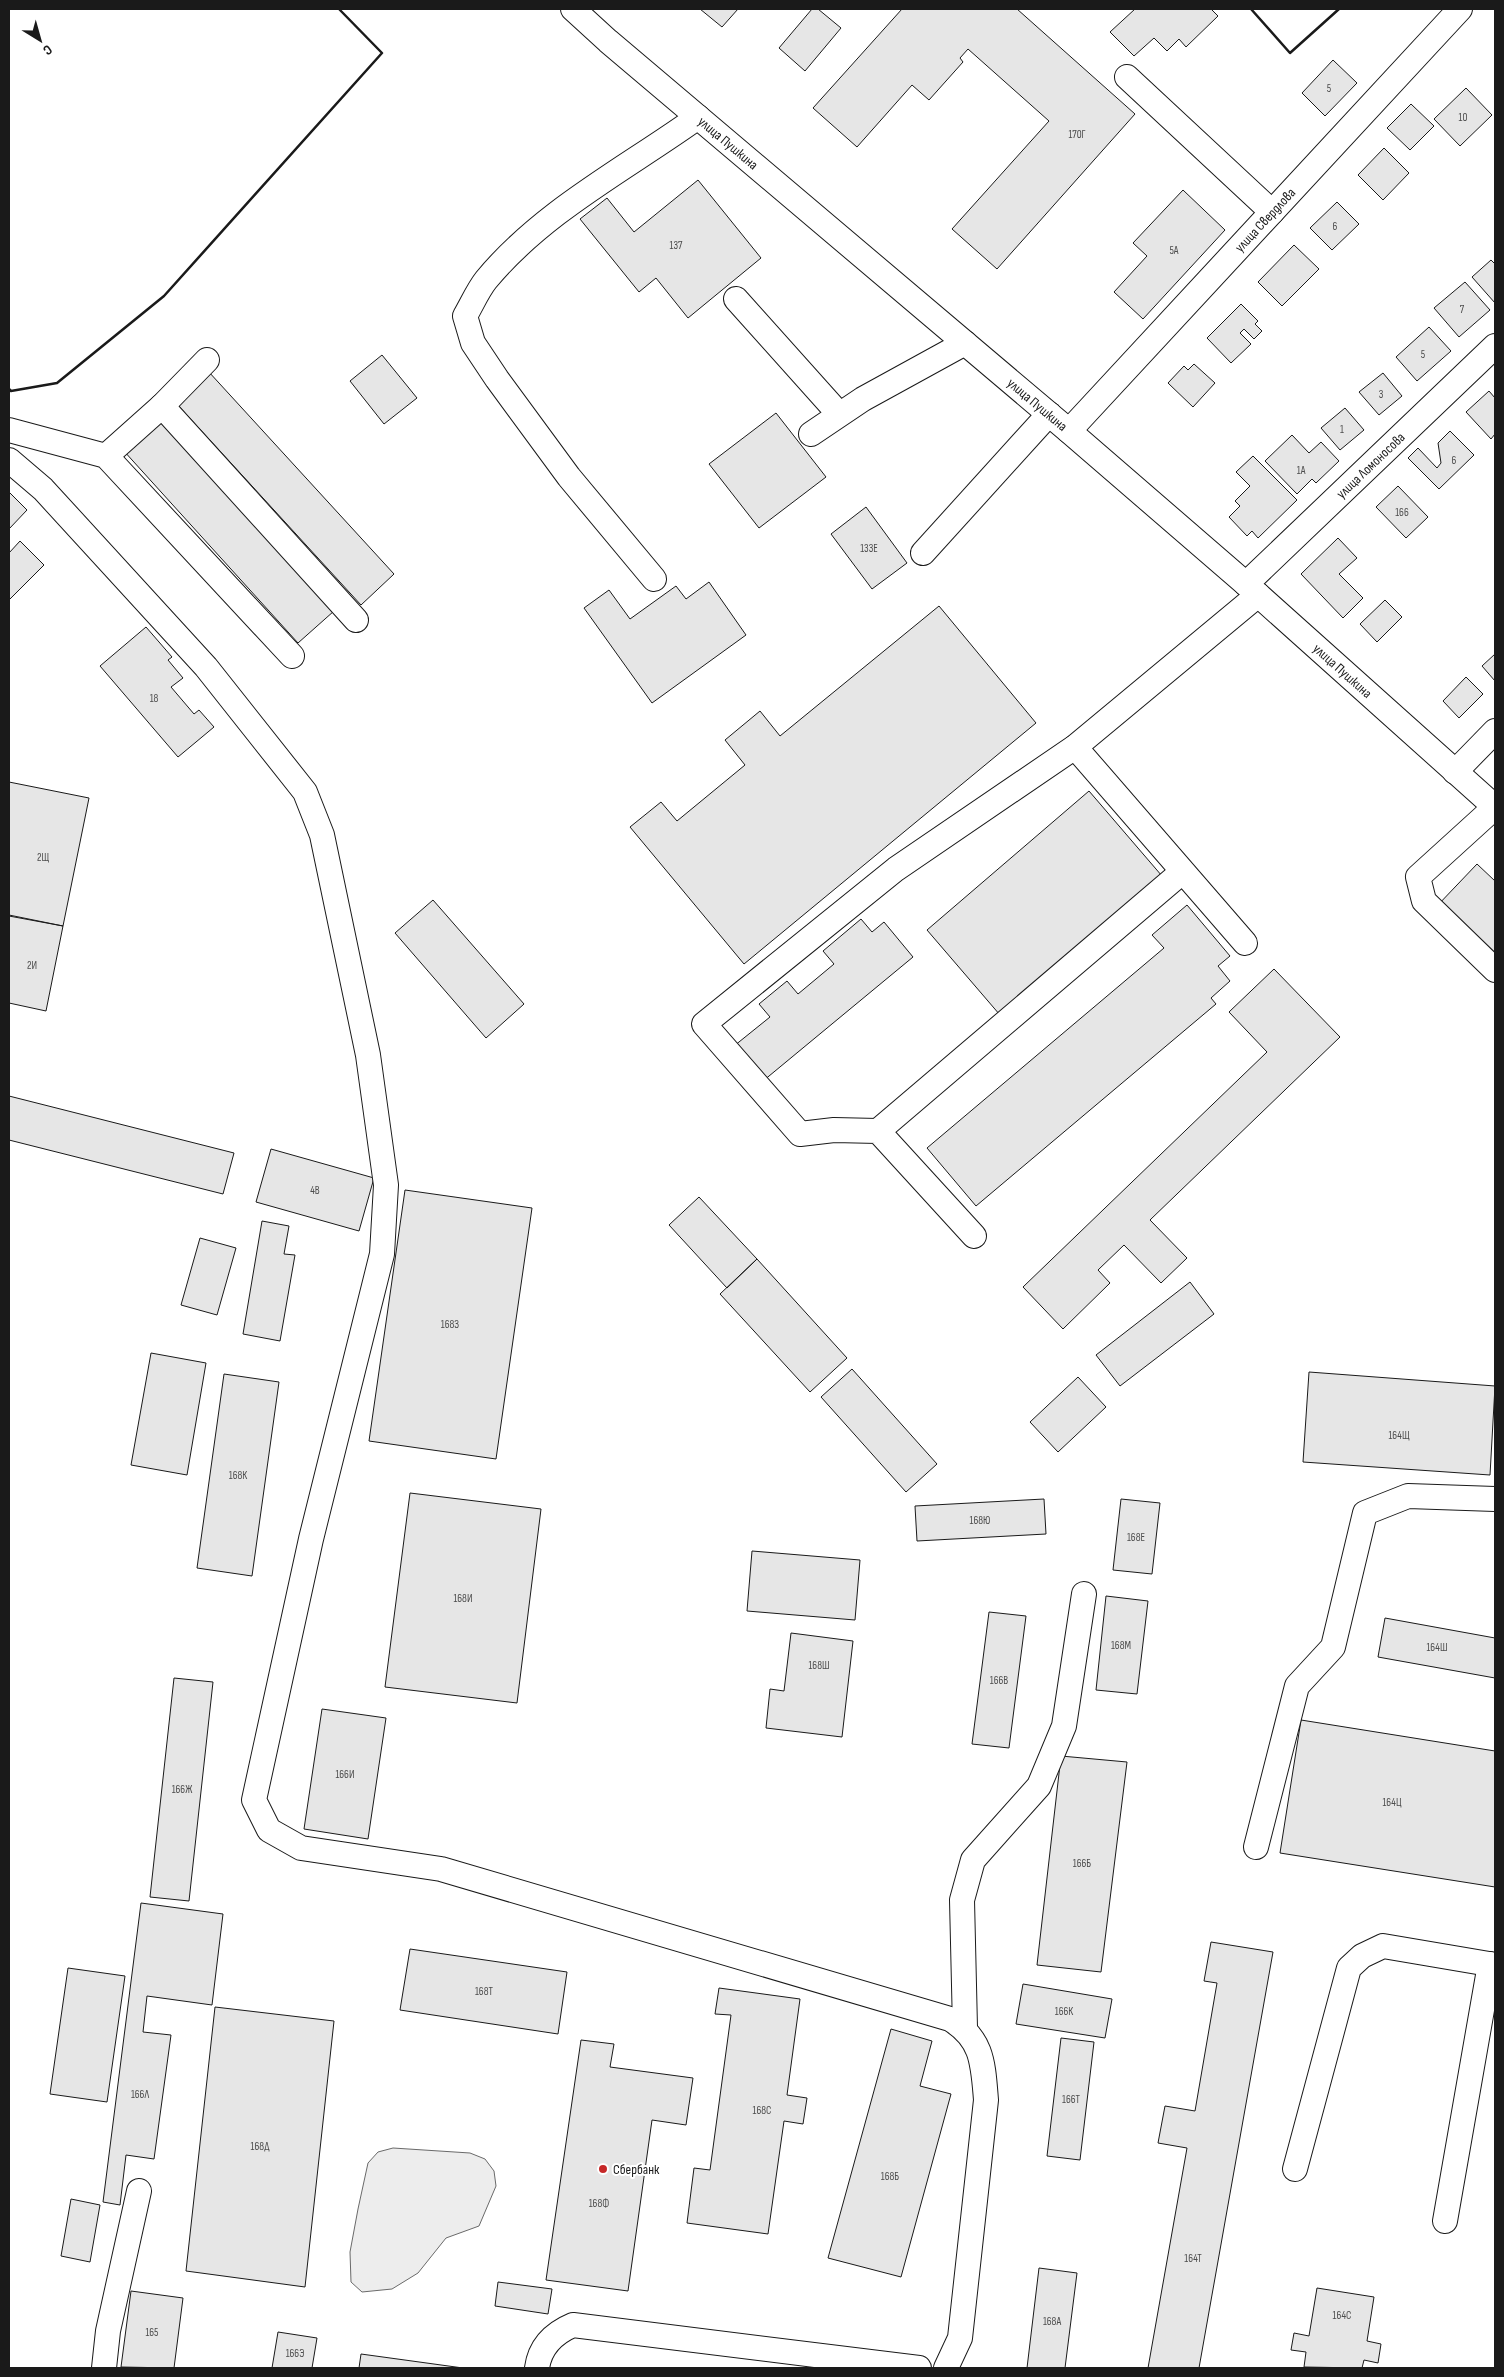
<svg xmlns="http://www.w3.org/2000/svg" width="1504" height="2377" font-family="'Sofia Sans Condensed',sans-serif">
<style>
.built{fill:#ededed;stroke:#6a6a6a}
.building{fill:#e6e6e6;stroke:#1a1a1a}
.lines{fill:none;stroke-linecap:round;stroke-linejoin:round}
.minor-casing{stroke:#1a1a1a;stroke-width:26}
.minor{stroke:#fff;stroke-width:24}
.wall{stroke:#1a1a1a;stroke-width:2.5}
.poi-dot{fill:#c62828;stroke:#fff;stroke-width:2}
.labels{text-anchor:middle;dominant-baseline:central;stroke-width:4;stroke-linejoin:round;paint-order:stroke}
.number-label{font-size:11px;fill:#4d4d4d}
.street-label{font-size:14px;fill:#1a1a1a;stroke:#fff}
.poi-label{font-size:14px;fill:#1a1a1a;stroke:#fff;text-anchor:start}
</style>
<rect width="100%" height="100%" fill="#fff"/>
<path class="built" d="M393,2148l77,5 15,6 9,12 2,15 -17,40 -33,12 -28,35 -26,16 -30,3 -11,-10 -1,-30 8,-43 10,-46 10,-11z"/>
<path class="building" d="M700,9h38l-16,18z
M812,9h6l23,19 -36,43 -26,-23z
M902,9h115l118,105 -138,155 -45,-40 97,-108 -81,-72 -8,9 3,4 -34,38 -17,-15 -55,62 -44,-39z
M1135,9h76l7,7 -32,31 -7,-8 -12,12 -13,-13 -20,18 -24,-24z
M1333,60l24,23 -32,33 -23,-23z
M1466,88l26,27 -32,31 -26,-27z
M1411,104l23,22 -24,24 -23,-22z
M1384,148l25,25 -26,27 -25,-25z
M698,180l63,78 -73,60 -32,-40 -17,14 -59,-73 27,-21 27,34z
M1183,190l42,40 -82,89 -29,-27 33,-36 -14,-13z
M1337,202l22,22 -27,26 -22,-22z
M1294,245l25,24 -37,37 -24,-24z
M1491,260l4,4v39l-23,-26z
M1465,282l25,28 -31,27 -25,-29z
M1241,304l17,17 -3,3 7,7 -8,8 -10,-10 -4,4 11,11 -20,19 -24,-25z
M1429,327l22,24 -34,30 -21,-24z
M382,355l35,43 -33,26 -34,-43z
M1194,364l21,19 -22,24 -25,-24 16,-17 4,4z
M208,371l186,203 -33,31 -186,-203z
M1383,373l19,23 -23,19 -20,-23z
M1489,391l6,7v36l-4,5 -25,-27z
M1345,408l19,22 -24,20 -19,-22z
M776,413l50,64 -67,51 -50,-64z
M158,418l176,193 -36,32 -175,-193z
M1450,431l24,24 -35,34 -31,-31 10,-10 19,20 4,-5 -3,-20z
M1292,435l17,18 12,-11 18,19 -23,22 -4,-4 -15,15 -32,-33z
M1253,456l44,44 -39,38 -6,-7 -5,5 -18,-19 11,-11 -5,-5 15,-15 -14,-14z
M1398,486l30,31 -22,21 -30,-31z
M9,492l18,18 -18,19z
M866,507l41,56 -35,26 -41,-55z
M1338,538l19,20 -18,16 24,24 -20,20 -42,-44z
M20,541l24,24 -35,35v-47z
M709,582l37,53 -94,68 -68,-95 25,-18 21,29 46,-33 10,13z
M1385,600l17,17 -25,25 -17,-18z
M939,606l97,117 -292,241 -114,-137 31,-25 16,19 68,-56 -20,-25 35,-29 20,25z
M146,627l26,30 -4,3 15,18 -12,9 23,27 5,-4 15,17 -36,30 -78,-91z
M1495,654v27l-13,-15z
M1466,677l17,17 -24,24 -16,-17z
M9,782l80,16 -26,128 -54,-11z
M1089,791l73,85 -162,139 -73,-85z
M1477,864l18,17v82l-59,-56z
M433,900l91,104 -38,34 -91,-105z
M1187,905l43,51 -12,10 12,15 -19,17 5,6 -240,202 -49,-58 237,-200 -12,-13z
M9,916l54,10 -17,85 -37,-8z
M861,919l11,13 12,-10 29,35 -150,124 -29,-35 36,-29 -11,-13 28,-23 11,13 36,-30 -11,-13z
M1274,969l66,68 -190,183 37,38 -26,25 -37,-38 -26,25 12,13 -47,46 -40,-42 244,-235 -38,-40z
M9,1096l225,57 -11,41 -214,-54z
M271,1149l103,29 -15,53 -103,-29z
M405,1190l127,18 -36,251 -127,-18z
M699,1197l58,62 -30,29 -58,-63z
M262,1221l27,5 -5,28 11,1 -15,86 -37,-7z
M200,1238l36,10 -19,67 -36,-10z
M757,1259l90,99 -37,34 -90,-98z
M1190,1282l24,32 -94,72 -24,-31z
M151,1353l55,10 -19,112 -56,-10z
M852,1369l85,95 -31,28 -85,-95z
M1309,1372l186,14 -5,89 -187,-13z
M224,1374l55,8 -27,194 -55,-8z
M1078,1377l28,30 -48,45 -28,-30z
M410,1493l131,16 -24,194 -132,-16z
M1044,1499l2,35 -129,7 -2,-35z
M1121,1499l39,4 -8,71 -39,-4z
M752,1551l108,9 -5,60 -108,-9z
M1106,1596l42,5 -11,93 -41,-4z
M989,1612l37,4 -17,132 -37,-4z
M1385,1618l110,20v40l-117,-21z
M791,1633l62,8 -11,96 -76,-9 4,-39 14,2z
M174,1678l39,4 -24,219 -39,-4z
M322,1709l64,9 -18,121 -64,-10z
M1301,1720l194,31v136l-215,-34z
M1061,1756l66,6 -26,210 -64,-7z
M141,1903l82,11 -11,91 -65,-9 -4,36 28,3 -17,124 -28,-4 -6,50 -17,-3z
M1211,1942l62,10 -74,416h-51l39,-220 -29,-5 7,-37 30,5 22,-128 -13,-2z
M410,1949l157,23 -9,62 -158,-24z
M68,1968l57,8 -18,126 -57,-8z
M1023,1984l89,15 -7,39 -89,-14z
M719,1988l81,11 -13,96 20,3 -4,26 -19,-3 -16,113 -81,-11 7,-55 16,2 21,-155 -16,-1z
M215,2007l119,14 -29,266 -119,-16z
M891,2029l41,12 -12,45 31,8 -50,183 -73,-19z
M1061,2038l33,4 -14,118 -33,-4z
M581,2040l33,4 -4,23 83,11 -7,47 -34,-5 -24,171 -82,-11z
M71,2199l29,6 -10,57 -29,-6z
M1039,2268l38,5 -12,95h-38z
M498,2282l54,7 -4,25 -53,-8z
M1317,2288l57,9 -7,44 14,3 -3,19 -14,-3 -2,8 -58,-1 2,-15 -15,-2 3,-17 15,3z
M131,2291l52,7 -9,70 -53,-1z
M278,2332l39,6 -5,30h-40z
M361,2354l102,14h-104z"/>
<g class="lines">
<g class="minor-casing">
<g id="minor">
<path id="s1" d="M573,9l35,32 461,390 177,153 249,223"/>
<path d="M1127,77l145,135"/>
<path d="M736,299l103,115"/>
<path d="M162,406l45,-46"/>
<path d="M9,430l97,26 186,200"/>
<path id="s2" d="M1069,431l391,-422"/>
<path d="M811,434l52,-35 102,-56"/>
<path d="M106,456l56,-50 194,214"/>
<path d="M9,460l34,29 163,178 99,125 17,43 46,220 18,130 -4,69 -71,285 -57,261 15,30 32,18 140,21 509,150c33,20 33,45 36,81l-26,238 -14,30"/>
<path d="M923,553l126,-139"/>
<path d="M654,579l-85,-102 -72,-98 -24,-36 -8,-27c7,-12 13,-26 21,-36 57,-69 141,-112 212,-163"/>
<path id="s3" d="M1246,584l249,-238"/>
<path d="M1075,747l170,196"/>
<path d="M1455,772l40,-41"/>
<path d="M1495,807l-77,70 6,24 71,69"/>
<path d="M878,1131l304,-259"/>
<path d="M974,1236l-96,-105 -44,-1 -34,4 -96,-110 192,-155 179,-122 183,-152"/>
<path d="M1256,1847l41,-161 36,-39 32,-134 43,-17 87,3"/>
<path d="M965,2028l-3,-128 11,-40 66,-74 25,-60 20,-132"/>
<path d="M1295,2169l54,-201 13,-12 21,-10 112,19"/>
<path d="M1445,2221l45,-257"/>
<path d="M104,2368l4,-37 31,-140"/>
<path d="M537,2368c3,-22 17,-35 36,-43l346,43"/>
</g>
</g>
<use href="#minor" class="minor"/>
<path class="wall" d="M1251,9l39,44 49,-44
M9,389l2,2 46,-8 107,-87 218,-243 -43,-44"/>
</g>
<circle class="poi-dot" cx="603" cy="2169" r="5"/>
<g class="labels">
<g class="number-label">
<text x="1329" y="88">5</text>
<text x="1463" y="117">10</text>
<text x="1077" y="134">170Г</text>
<text x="1335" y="226">6</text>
<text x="676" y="245">137</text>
<text x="1174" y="250">5А</text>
<text x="1462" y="309">7</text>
<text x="1423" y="354">5</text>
<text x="1381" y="394">3</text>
<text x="1342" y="429">1</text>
<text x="1454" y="460">6</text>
<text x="1301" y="470">1А</text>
<text x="1402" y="512">166</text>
<text x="869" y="548">133Е</text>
<text x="154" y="698">18</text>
<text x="43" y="857">2Щ</text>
<text x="32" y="965">2И</text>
<text x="315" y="1190">4В</text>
<text x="450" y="1324">168З</text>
<text x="1399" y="1435">164Щ</text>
<text x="238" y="1475">168К</text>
<text x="980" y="1520">168Ю</text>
<text x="1136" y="1537">168Е</text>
<text x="463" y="1598">168И</text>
<text x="1121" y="1645">168М</text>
<text x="1437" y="1647">164Ш</text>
<text x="819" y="1665">168Ш</text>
<text x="999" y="1680">166В</text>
<text x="345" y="1774">166И</text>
<text x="182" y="1789">166Ж</text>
<text x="1392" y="1802">164Ц</text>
<text x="1082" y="1863">166Б</text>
<text x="484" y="1991">168Т</text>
<text x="1064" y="2011">166К</text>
<text x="140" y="2094">166Л</text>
<text x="1071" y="2099">166Т</text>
<text x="762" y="2110">168С</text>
<text x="260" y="2146">168Д</text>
<text x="890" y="2176">168Б</text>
<text x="599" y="2203">168Ф</text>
<text x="1193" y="2258">164Т</text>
<text x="1342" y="2315">164С</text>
<text x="1052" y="2321">168А</text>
<text x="152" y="2332">165</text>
<text x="295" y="2353">166Э</text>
</g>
<g class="street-label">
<text stroke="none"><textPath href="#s1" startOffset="205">улица Пушкина</textPath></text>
<text stroke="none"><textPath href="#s2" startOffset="288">улица Свердлова</textPath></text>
<text stroke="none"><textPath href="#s1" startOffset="610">улица Пушкина</textPath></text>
<text stroke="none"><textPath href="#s3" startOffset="172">улица Ломоносова</textPath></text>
<text stroke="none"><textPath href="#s1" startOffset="1015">улица Пушкина</textPath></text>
</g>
<g class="poi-label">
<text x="613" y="2169">Сбербанк</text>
</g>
</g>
<rect width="1504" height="2377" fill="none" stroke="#1a1a1a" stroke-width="20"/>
<g transform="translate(40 40) rotate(143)" stroke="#ffffff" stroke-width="4" paint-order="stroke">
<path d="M0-4L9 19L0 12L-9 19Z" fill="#1a1a1a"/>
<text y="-8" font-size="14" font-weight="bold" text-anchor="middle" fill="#1a1a1a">С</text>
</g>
</svg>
